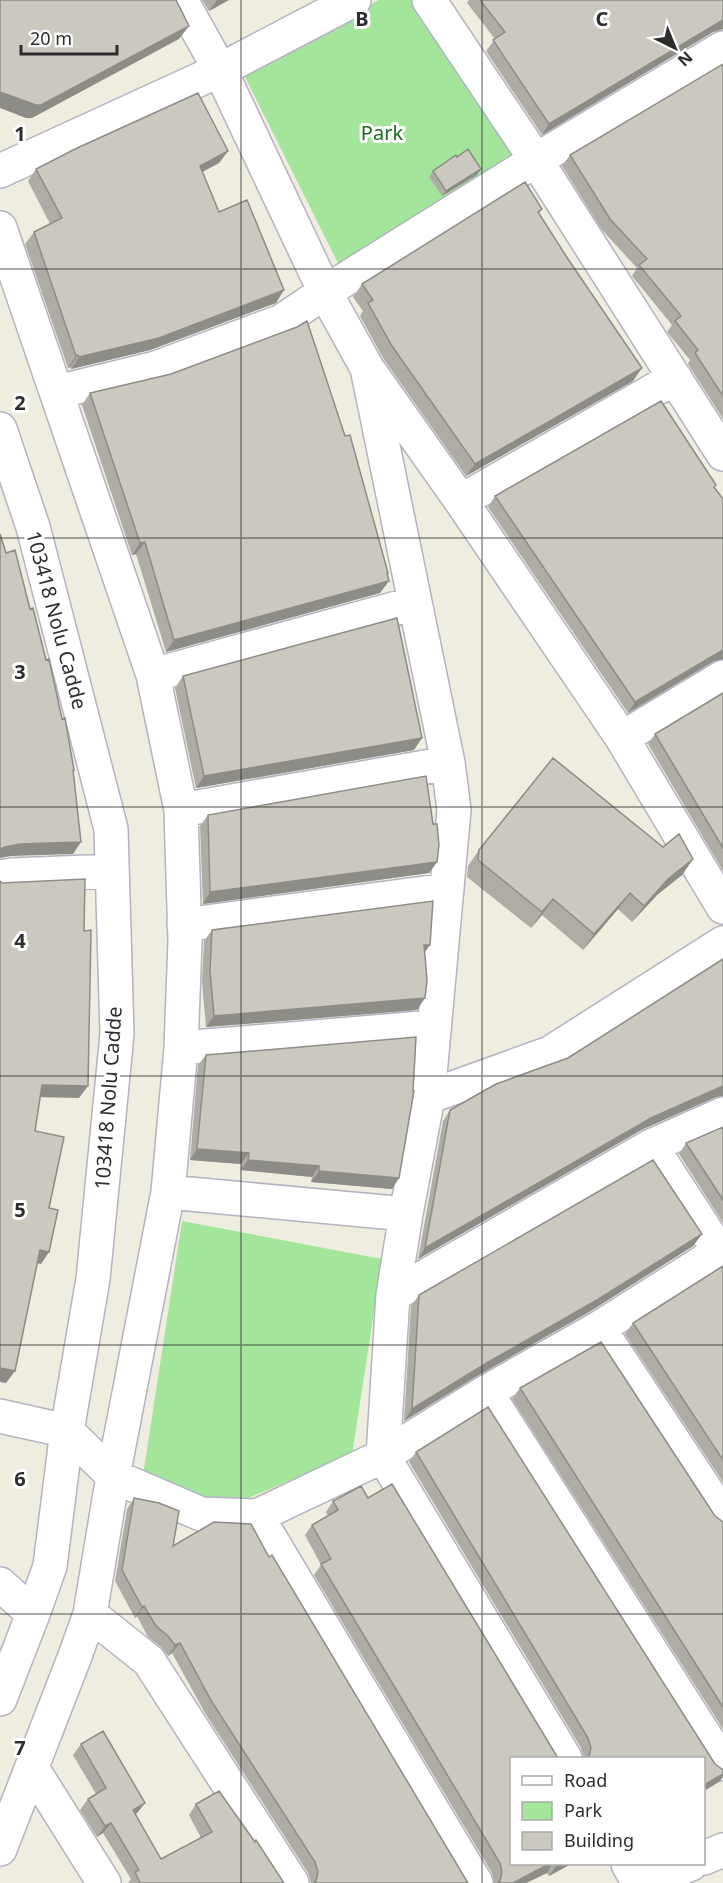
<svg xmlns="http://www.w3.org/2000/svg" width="723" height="1883" font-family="'Noto Sans',sans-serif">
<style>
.green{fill:#a3e69b}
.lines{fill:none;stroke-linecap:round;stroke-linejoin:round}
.minor-casing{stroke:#b3b3c1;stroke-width:36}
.secondary-casing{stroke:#b3b3c1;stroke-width:36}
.minor{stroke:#fff;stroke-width:33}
.secondary{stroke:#fff;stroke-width:33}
.wall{fill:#aeaca4}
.shaded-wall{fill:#8d8c86}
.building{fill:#cac8bf;stroke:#8d8c86;stroke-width:1.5}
.grid{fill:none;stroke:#2d2d2d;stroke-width:1.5;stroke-opacity:0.55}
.labels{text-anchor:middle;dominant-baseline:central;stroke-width:6;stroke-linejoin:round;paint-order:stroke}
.park-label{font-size:20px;fill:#196e1c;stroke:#fff}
.street-label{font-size:20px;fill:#2d2d2d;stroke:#fff}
.grid-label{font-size:20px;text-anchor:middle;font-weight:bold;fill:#2d2d2d;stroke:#fff;stroke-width:6;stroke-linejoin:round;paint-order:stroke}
</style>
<rect width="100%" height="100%" fill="#efece0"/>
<path class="green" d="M379,0h35l105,161 -175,114 -99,-198z
M182,1221l200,38 -30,196 -116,48 -94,-21z"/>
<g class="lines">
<g class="minor-casing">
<path id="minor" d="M181,0l39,70 105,222 42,76 94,133 161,237 101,169
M429,0l107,160 187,294
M0,171l220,-101 134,-70
M0,228l153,447 28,135 4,131 -4,107 -13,144 -55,284 -23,138 -15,42 -75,193
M367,368l81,395 6,47 -26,287 -22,117 -13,81 -10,161 182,302
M57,392l99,-24 126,-47 43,-29 211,-132 187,-112
M0,429l33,98 78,302 6,205 -24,245 -26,152 -17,135 -17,48 -33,85
M461,501l214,-123
M153,675l262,-72
M622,738l101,-61
M181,810l267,-47
M0,877l12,-2 100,-4
M184,925l263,-35
M181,1048l253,-21
M428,1097l122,-44 173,-110
M651,1146l72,111
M168,1192l238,22
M393,1295l258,-149 72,-32
M599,1328l124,188
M486,1392l237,372
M0,1416l67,15 46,45 88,38 56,2 126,-60 103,-64 113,-64 120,-76
M257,1516l219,367
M0,1584l33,30
M90,1614l59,47 143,222
M32,1768l72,115
M628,1864l11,19"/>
</g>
<g class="secondary-casing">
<path id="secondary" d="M704,1858l19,-8
M644,1883l47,-19"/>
</g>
<use href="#minor" class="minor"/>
<use href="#secondary" class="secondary"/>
</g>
<path class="wall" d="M202,0h27l-20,11z
M469,0h254v29l-10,3 -171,103 -56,-84 9,-12 -28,-36z
M723,64v355l-35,-55 2,-4 -23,-28 5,-7 -40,-49 5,-8 -35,-38 -40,-64 8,-11z
M228,151l-9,12 -17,9 17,40 57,91 -126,47 -79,19 -1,-2 -2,1 -43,-124 9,-12 16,-8 -22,-43 8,-12z
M457,157l24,12 -4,6 -35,21 -13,-19 4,-6z
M542,209l-3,4 94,168 -167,95 -83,-118 -23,-42 3,-5 -10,-14 9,-13z
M90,393l297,182 -7,18 -214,59 -30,-98 -4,1 -50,-150z
M715,488l8,11v160l-9,2 -86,52 -140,-206 7,-11z
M183,676l231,74 -218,38 -21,-100z
M723,693v178l-75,-127 7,-10z
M208,815l229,47 -8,11 -226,31 -3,-78z
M663,847l30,12 -11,16 -25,20 -25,27 -14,-13 -35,41 -41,-35 -11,13 -64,-51 1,-11 11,-16z
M212,930l212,22 -7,58 -211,17 -4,-45 2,-41z
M206,1055l193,123 -7,11 -81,-7 1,-5 -71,-7v-6l-51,-4 8,-95z
M568,1058l148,39 -73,32 -225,130 25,-138 7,-11z
M723,1127v96l-44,-69 7,-11z
M702,1234l-9,12 -104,66 -112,64 -73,45 7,-115 8,-11z
M723,1266v216l-98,-148 8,-11z
M520,1388l195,128 8,6v207l-211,-330z
M416,1452l299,312 8,6v7l-4,5 -15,-24h-120l-3,-10 -172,-286z
M134,1498l39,48 96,11 199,326h-157l-3,-10 -103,-160 -33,-60 -4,3 -7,-9 -13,-10 -11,-21 -2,2 -20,-37 12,-72z
M333,1501l179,362h61l-24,13 -2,-3 -21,10h-32l-2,-10 -178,-298 7,-10 -16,-30 7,-10 16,-9 -2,-4z
M81,1744l64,59 -8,10 -2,1 26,45 40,-21 -12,-23 7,-11 88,79h-156l3,-4 -28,-46 -6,4 -17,-27 8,-11 8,-5 -23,-39z"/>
<path class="shaded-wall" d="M217,0h12l-20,11z
M723,20v9l-10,3 -171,103 7,-11z
M189,26l-10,13 -147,79h-6l-26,-10v-16z
M228,151l-9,12 -28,15 9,-12z
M481,169l-4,6 -35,21 4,-5z
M284,290l-8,13 -3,1 -123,46 -79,19 8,-12z
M78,355l-8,12 -2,1 8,-12z
M642,368l-9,13 -167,95 9,-12z
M145,542l-9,12 -4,1 8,-12z
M387,573h1l-7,10 8,-2 -9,12 -214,59 8,-12z
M723,650v9l-9,2 -86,52 7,-11z
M422,738l-8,12 -218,38 8,-12z
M81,842l-8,12 -62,2 -11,2v-9l5,-2 15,-3z
M693,859l-11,16 -25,20 -25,27 12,-16 24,-27z
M437,862l-8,11 -226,31 7,-12z
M630,893l-12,16 -35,41 11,-16z
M553,899l-11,16 -11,13 11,-16z
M424,945h6l-8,11z
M425,998l-8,12 -211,17 8,-11z
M42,1085l46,1 -9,12 -45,-1z
M723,1086v10l-7,1 -73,32 -225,130 7,-11 226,-130z
M197,1149l52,4 -8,11 -51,-4z
M248,1160l71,6 -7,11 -71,-7z
M319,1171l80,7 -7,11 -81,-7z
M702,1234l-9,12 -104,66 -112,64 -73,45 8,-12 73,-45z
M40,1250l9,2 -8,12 -10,-2z
M0,1368l15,3 -9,12 -6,-1z
M144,1606l-7,10 -2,2 7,-11z
M180,1643l-8,10 -4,3 7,-11z
M723,1774v3l-4,5 -15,9v-6z
M145,1803l-8,10 -12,7 8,-10z
M111,1823l-8,10 -6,4 8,-11z
M551,1863h2l-6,10 -21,10h-13z
M560,1863h13l-24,13 7,-10z"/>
<path class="building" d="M0,0h176l13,26 -148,79h-5l-36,-13z
M480,0h243v20l-174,104 -56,-84 12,-8z
M723,64v332l-28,-43 3,-3 -23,-29 6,-5 -42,-51 8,-6 -37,-40 -40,-64z
M198,93l30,58 -28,15 19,46 28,-12 37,90 -125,48 -80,19 -1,-2 -2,1 -42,-124 28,-14 -26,-49 39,-20z
M468,149l13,20 -35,22 -13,-20 23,-16 1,2z
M525,182l17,27 -4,3 30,47 74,109 -167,96 -83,-118 -24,-43 5,-3 -11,-16z
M307,321l38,115 5,-1 38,138h-1l2,8 -215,59 -29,-98 -5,1 -50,-150 81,-19 126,-47z
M661,401l55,84 -2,2 9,12v151l-88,52 -140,-206z
M0,534l6,19 9,-3 15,59 3,-1 13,52 3,-1 13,60 3,-1 9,52h-1l8,72 -61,2 -15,3 -5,2z
M397,618l25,120 -218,38 -21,-100z
M723,693v155l-68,-114z
M553,758l110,89 16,-13 14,25 -25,20 -24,27 -14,-13 -36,41 -41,-35 -11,13 -64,-52 1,-10z
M426,776l7,48h4l2,21 -2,17 -227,30 -2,-77z
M85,879l-1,52 7,-1 -3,156 -46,-1 -7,46 29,6 -15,71 9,2 -9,42 -9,-2 -25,121 -15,-3v-487l2,2z
M433,901l-3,44h-6l3,35 -2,18 -211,18 -4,-46 2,-40z
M723,959v127l-72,32 -226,130 25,-138 46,-26 72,-26z
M416,1037l-3,54h1l-15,87 -80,-7v-5l-71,-6 1,-7 -52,-4 9,-94z
M723,1127v73l-37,-57z
M653,1160l49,74 -105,66 -112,64 -73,45 7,-114z
M723,1266v194l-90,-137z
M601,1342l114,174 8,6v185l-203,-319z
M488,1407l227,357 8,6v4l-19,11v-27h-117l2,-2 2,-8 -3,-10 -172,-286z
M392,1484l166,274h-46v105h39l-38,20h-15l2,-2 2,-9 -2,-9 -179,-299 10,-5 -19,-34 26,-15 -5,-9 28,-15 7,12z
M134,1498l25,5 20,8 -6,35 41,-24 37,2 18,33 3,-2 196,328h-154l2,-2 2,-9 -3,-10 -103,-160 -32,-59 -5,2 -7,-9 -12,-10 -12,-20 -2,1 -20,-37z
M103,1731l42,72 -12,7 28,49 51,-27 -16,-28 23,-13 36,51 1,-2 28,43h-144l-5,-11 4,-2 -28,-47 -6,3 -17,-27 18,-11 -25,-44z"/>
<path class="grid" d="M241,0v1883M482,0v1883M0,269h723M0,538h723M0,807h723M0,1076h723M0,1345h723M0,1614h723"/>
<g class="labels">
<g class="park-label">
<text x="382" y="132">Park</text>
</g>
<g class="street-label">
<text transform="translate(57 620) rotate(75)">103418 Nolu Cadde</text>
<text transform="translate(108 1098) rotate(-86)">103418 Nolu Cadde</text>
</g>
</g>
<g class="grid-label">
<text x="362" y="26">B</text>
<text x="602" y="26">C</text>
<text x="20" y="141">1</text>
<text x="20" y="410">2</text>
<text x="20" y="679">3</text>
<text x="20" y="948">4</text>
<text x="20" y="1217">5</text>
<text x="20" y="1486">6</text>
<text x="20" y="1755">7</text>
</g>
<rect x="510" y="1757" width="195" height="108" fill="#ffffff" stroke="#ababab" stroke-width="1.5"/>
<rect x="522" y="1776" width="30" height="9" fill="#ffffff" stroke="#ababab" stroke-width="1.5"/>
<text x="564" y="1787" font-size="18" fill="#2d2d2d">Road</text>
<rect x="522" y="1802" width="30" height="18" fill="#a3e69b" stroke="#ababab" stroke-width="1.5"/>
<text x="564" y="1817" font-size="18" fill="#2d2d2d">Park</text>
<rect x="522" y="1832" width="30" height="18" fill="#cac8bf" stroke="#ababab" stroke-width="1.5"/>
<text x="564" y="1847" font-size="18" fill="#2d2d2d">Building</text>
<g transform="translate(675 48) rotate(137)" stroke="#ffffff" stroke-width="4.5" paint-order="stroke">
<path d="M0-4.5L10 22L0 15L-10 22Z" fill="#2d2d2d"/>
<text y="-9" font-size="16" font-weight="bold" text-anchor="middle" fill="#2d2d2d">N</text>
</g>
<path d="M21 45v9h96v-9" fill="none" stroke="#2d2d2d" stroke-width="3"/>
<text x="30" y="45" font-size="18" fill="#2d2d2d" stroke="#ffffff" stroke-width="4.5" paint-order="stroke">20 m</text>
</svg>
